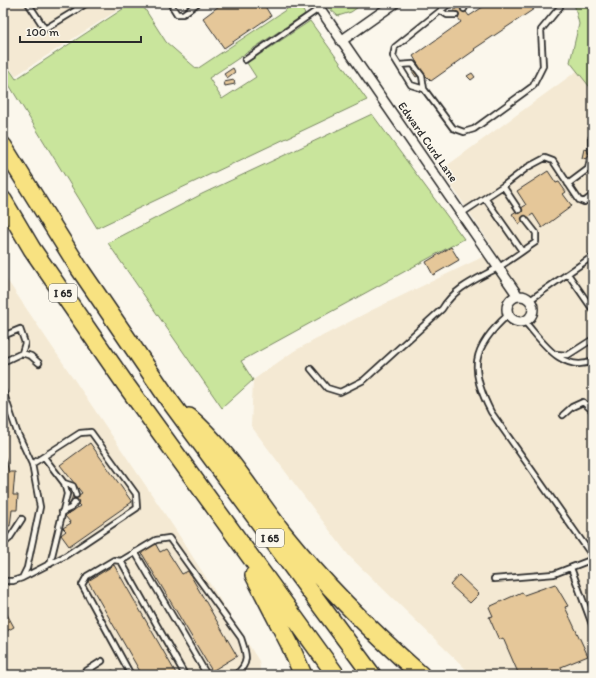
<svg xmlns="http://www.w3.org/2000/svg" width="596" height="678" font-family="Itim,sans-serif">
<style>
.built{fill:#f4e9d3}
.green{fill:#c9e59c;stroke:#7a8864}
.building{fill:#e5c799;stroke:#2b2b2b}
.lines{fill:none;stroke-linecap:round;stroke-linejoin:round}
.service-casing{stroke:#2b2b2b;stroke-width:8}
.minor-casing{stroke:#2b2b2b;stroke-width:12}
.motorway-casing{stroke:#2b2b2b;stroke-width:20}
.service{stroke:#fbf7ec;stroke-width:4.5}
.minor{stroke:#fbf7ec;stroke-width:9}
.motorway{stroke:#f8e281;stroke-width:17}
.labels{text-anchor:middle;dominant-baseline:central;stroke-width:3;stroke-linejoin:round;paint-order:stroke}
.shield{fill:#fbf7ec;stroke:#696865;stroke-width:1}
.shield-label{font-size:11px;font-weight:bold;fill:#2b2b2b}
.street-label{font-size:12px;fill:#2b2b2b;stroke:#fbf7ec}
</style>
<rect width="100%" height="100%" fill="#fbf7ec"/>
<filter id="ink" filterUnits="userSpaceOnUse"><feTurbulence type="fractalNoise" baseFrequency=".025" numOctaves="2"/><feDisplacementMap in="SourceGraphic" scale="8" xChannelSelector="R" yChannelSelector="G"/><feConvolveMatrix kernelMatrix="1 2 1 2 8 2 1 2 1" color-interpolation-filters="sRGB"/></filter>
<g filter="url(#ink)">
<path class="built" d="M3,3h126l-114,73 -12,-20z
M585,65l8,12v598h-121l-123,-119 -98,-130 2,-46 41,-29 76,-40 125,-60 -54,-81z
M3,274l172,255 84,132 2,14h-258z"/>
<path class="green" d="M132,3h9l25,39 31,27 90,-60 -5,-6h16l7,11 -96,64 13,21 34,-22 -9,-14 63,-42 57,79 -270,128 -94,-153v-15l13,19z
M323,3h41l-13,9 -13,4z
M574,3h19v88l-23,-29 9,-38z
M372,114l92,125 -223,122 12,19 -31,28 -114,-165 94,-49z"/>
<path class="building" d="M223,3h40l8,13 -47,32 -21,-30z
M489,3h41l4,6 -60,40 1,1 -44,31 -8,-8 -7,4 -4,-6 7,-5 -6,-10 48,-34 -8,-11 8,-6 8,11z
M233,68l2,4 -8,6 -3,-4z
M472,73l3,4 -4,3 -4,-4z
M234,80l1,4 -10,2 -1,-4z
M584,149l9,2v9l-11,-2z
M548,171l8,12 3,-1 7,10 -3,2 9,12 -30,22 -9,-14 -14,10 -7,-10 14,-9 -9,-14z
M451,247l8,13 -26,15 -7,-13z
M90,443l42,59 -63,44 -8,-11 5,-4 -3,-3 8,-5 -6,-7 15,-10 -3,-3 -6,-1 2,-8 6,1 3,-2 -22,-28z
M3,450l6,22h6l-2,23h5l-1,15h-5l-2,16 -7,-1z
M155,543l5,9 6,-3 16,25 6,-3 49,85 -25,15 -71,-119z
M114,565l63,110h-35l-54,-94z
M459,575l20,19 -9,9 -20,-18z
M555,584l13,22 -3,1 23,49 -27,11 2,5 -7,3h-10l-1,-3 -8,3h-18l-16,-37 -4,2 -10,-23 4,-1 -4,-9 33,-15 2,3z
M3,607l11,20 -11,6z
M113,670l3,5h-13z"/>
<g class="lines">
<g class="service-casing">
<path id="service" d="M28,3l17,26 33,-20
M73,3l5,6 9,-6
M170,3l7,11h6l15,-11
M450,3l-55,44 -2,9 18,29 13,4 29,39 11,4 10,-3 59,-43 10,-20 -2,-36 19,-23v-4
M464,9l3,-6
M441,11l6,4h9
M245,60l75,-52
M399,65l14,-1 9,12 2,13
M591,151v-12
M588,169l2,-10
M568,184l20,-15 5,3
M503,186l25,-19 17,-9 8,3 26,39 5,2 9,-7
M485,198l37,53
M462,213l41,-27 16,24
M568,274l25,36
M530,300l63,-44
M508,315c-37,33 -39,54 -17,97l102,145
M525,322c17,19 37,52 68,39
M3,336l17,-7 5,14 -3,10
M556,354l12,1 25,-16
M3,362l19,-9 9,3 8,7
M311,369l16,19 13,4 24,-12 78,-71c14,-23 36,-30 57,-42 13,-8 25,-17 37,-25v-9l-11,-14
M3,391l14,41 15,32 8,43 -13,61 -5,10 -9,3h-10
M563,415l9,-8 11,-5 10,9
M44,457l20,26 3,11 -17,70
M64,483l9,3 3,9
M62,512l9,-4 4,-6
M3,544l6,-5 13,-20
M135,552l72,123
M121,561l35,-21 13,-2 72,100c5,15 10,25 -6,37
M571,568l22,59
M22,578l43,-22 72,-48 -1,-14 -45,-62 -11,1 -48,31
M494,579l60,-5 39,-15
M85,675l-2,-2 19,-12
M131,675l-49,-90 5,-9 27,-16 7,1 64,114"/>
</g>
<g class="minor-casing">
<path id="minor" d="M316,3l202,293
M341,41l54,-38
M507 309a13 13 0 1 1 26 0a13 13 0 1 1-26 0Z"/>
</g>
<g class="motorway-casing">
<path id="motorway" d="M3,146l76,122 90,132 203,275
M3,200l29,49 94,136 210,290
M189,417c36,30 65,79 94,116 41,51 89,99 138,142
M254,575l35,68 14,32"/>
</g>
<use href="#service" class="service"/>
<use href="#minor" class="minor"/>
<use href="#motorway" class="motorway"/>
</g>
</g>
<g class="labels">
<g class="shield">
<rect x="49" y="284" width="28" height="18" rx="3"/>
<rect x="256" y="529" width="28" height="18" rx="3"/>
</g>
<g class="shield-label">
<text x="63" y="293">I 65</text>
<text x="270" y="538">I 65</text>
</g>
<g class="street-label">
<text transform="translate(428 142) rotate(55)">Edward Curd Lane</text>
</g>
</g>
<rect width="596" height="678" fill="none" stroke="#fbf7ec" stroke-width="16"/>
<rect x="8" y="8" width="580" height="662" fill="none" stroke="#2b2b2b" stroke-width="1.5" filter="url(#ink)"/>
<path d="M20 36v6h121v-6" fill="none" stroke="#2b2b2b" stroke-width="2"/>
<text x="26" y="36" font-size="12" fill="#2b2b2b" stroke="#fbf7ec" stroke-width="3" paint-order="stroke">100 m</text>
</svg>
